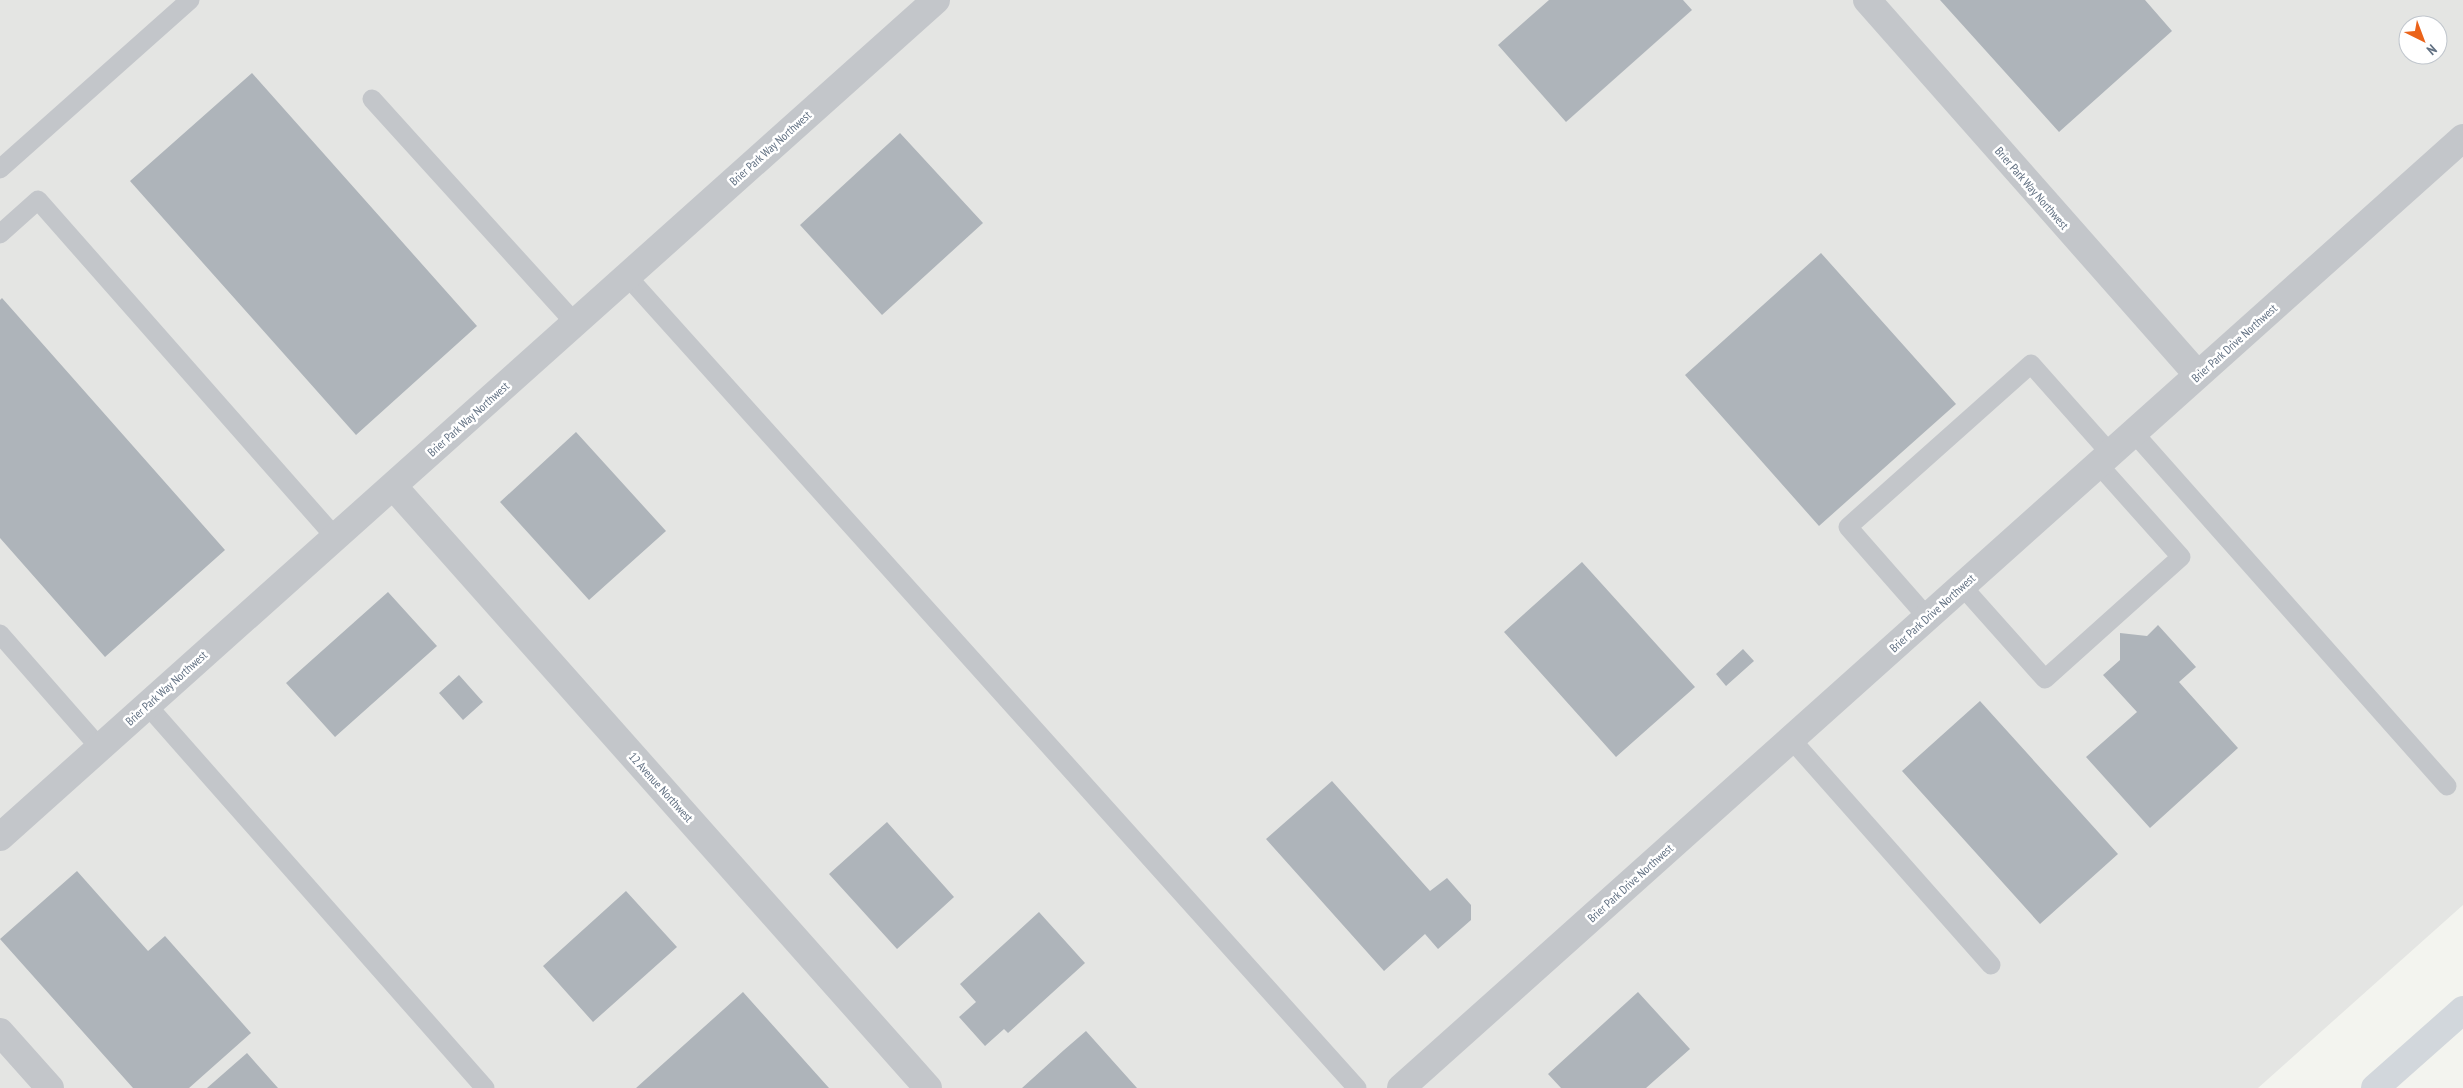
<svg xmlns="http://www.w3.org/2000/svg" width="2463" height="1088" font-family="'PT Sans Narrow',sans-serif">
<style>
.built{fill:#e4e5e3;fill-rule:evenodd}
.building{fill:#aeb4ba}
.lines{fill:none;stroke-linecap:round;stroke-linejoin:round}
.service{stroke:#c3c6ca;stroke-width:19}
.minor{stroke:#c3c6ca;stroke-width:28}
.secondary{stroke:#d2d7dc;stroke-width:28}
.labels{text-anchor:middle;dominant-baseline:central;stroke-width:5;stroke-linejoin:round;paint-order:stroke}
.street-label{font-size:12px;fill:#617082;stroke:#fff}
</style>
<rect width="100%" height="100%" fill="#f3f4ef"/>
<path class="built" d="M0,0h2463v905l-205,183h-2258zM2408,25h30v30h-30z"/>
<path class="building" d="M1549,0h134l9,10 -126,112 -68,-77z
M1940,0h205l27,31 -113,101z
M252,73l225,253 -121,109 -226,-254z
M900,133l83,90 -101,92 -82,-90z
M1821,253l135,151 -137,122 -134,-151z
M2,298l223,252 -120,107 -105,-119v-238z
M576,432l90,99 -77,69 -89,-98z
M1582,562l113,125 -79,70 -112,-125z
M388,592l49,54 -102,91 -49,-54z
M2158,625l38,42 -17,15 59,66 -88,80 -64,-71 51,-45 -34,-37 17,-15v-27l27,3z
M1743,649l11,12 -28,25 -10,-12z
M459,675l24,27 -20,18 -24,-27z
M1980,701l138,153 -78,70 -138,-153z
M1332,781l98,110 17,-13 24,27v15l-33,29 -13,-15 -41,37 -118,-132z
M887,822l67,75 -57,52 -68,-75z
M77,871l71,80 17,-15 86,97 -62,55h-56l-133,-149z
M626,891l51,56 -84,75 -50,-56z
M1039,912l46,51 -77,70 -4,-4 -19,17 -26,-29 17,-15 -16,-18z
M743,992l86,96h-193z
M1638,992l52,57 -44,39h-85l-13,-14z
M1086,1031l51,57h-115l42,-38z
M247,1053l31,35h-71z"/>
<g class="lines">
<path class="service" d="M372,99l203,224
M0,169l190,-169
M0,234l38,-34 297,337
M627,276l730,812
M2134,433l313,353
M1962,586l83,93 136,-122 -83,-93
M1927,617l-79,-90 183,-163 79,89
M0,634l100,114
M147,705l338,383
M1791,739l200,226"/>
<path class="minor" d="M1867,0l331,375
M393,486l535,602
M0,837l936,-837
M0,1032l50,56
M1401,1088l1062,-950"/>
<path class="secondary" d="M2375,1088l88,-78"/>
</g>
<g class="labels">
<g class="street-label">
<text transform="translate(770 148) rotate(-42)">Brier Park Way Northwest</text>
<text transform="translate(2032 188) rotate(49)">Brier Park Way Northwest</text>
<text transform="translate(2234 343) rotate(-42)">Brier Park Drive Northwest</text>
<text transform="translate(468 419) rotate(-42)">Brier Park Way Northwest</text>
<text transform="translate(1932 613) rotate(-42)">Brier Park Drive Northwest</text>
<text transform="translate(166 688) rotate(-42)">Brier Park Way Northwest</text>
<text transform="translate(661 787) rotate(48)">12 Avenue Northwest</text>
<text transform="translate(1630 883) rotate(-42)">Brier Park Drive Northwest</text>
</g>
</g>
<g transform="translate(2423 40) rotate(138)"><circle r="24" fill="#ffffff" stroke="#c0c6cd"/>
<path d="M0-4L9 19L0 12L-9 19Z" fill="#eb6319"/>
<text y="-8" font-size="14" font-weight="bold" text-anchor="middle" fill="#617082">N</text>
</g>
</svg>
